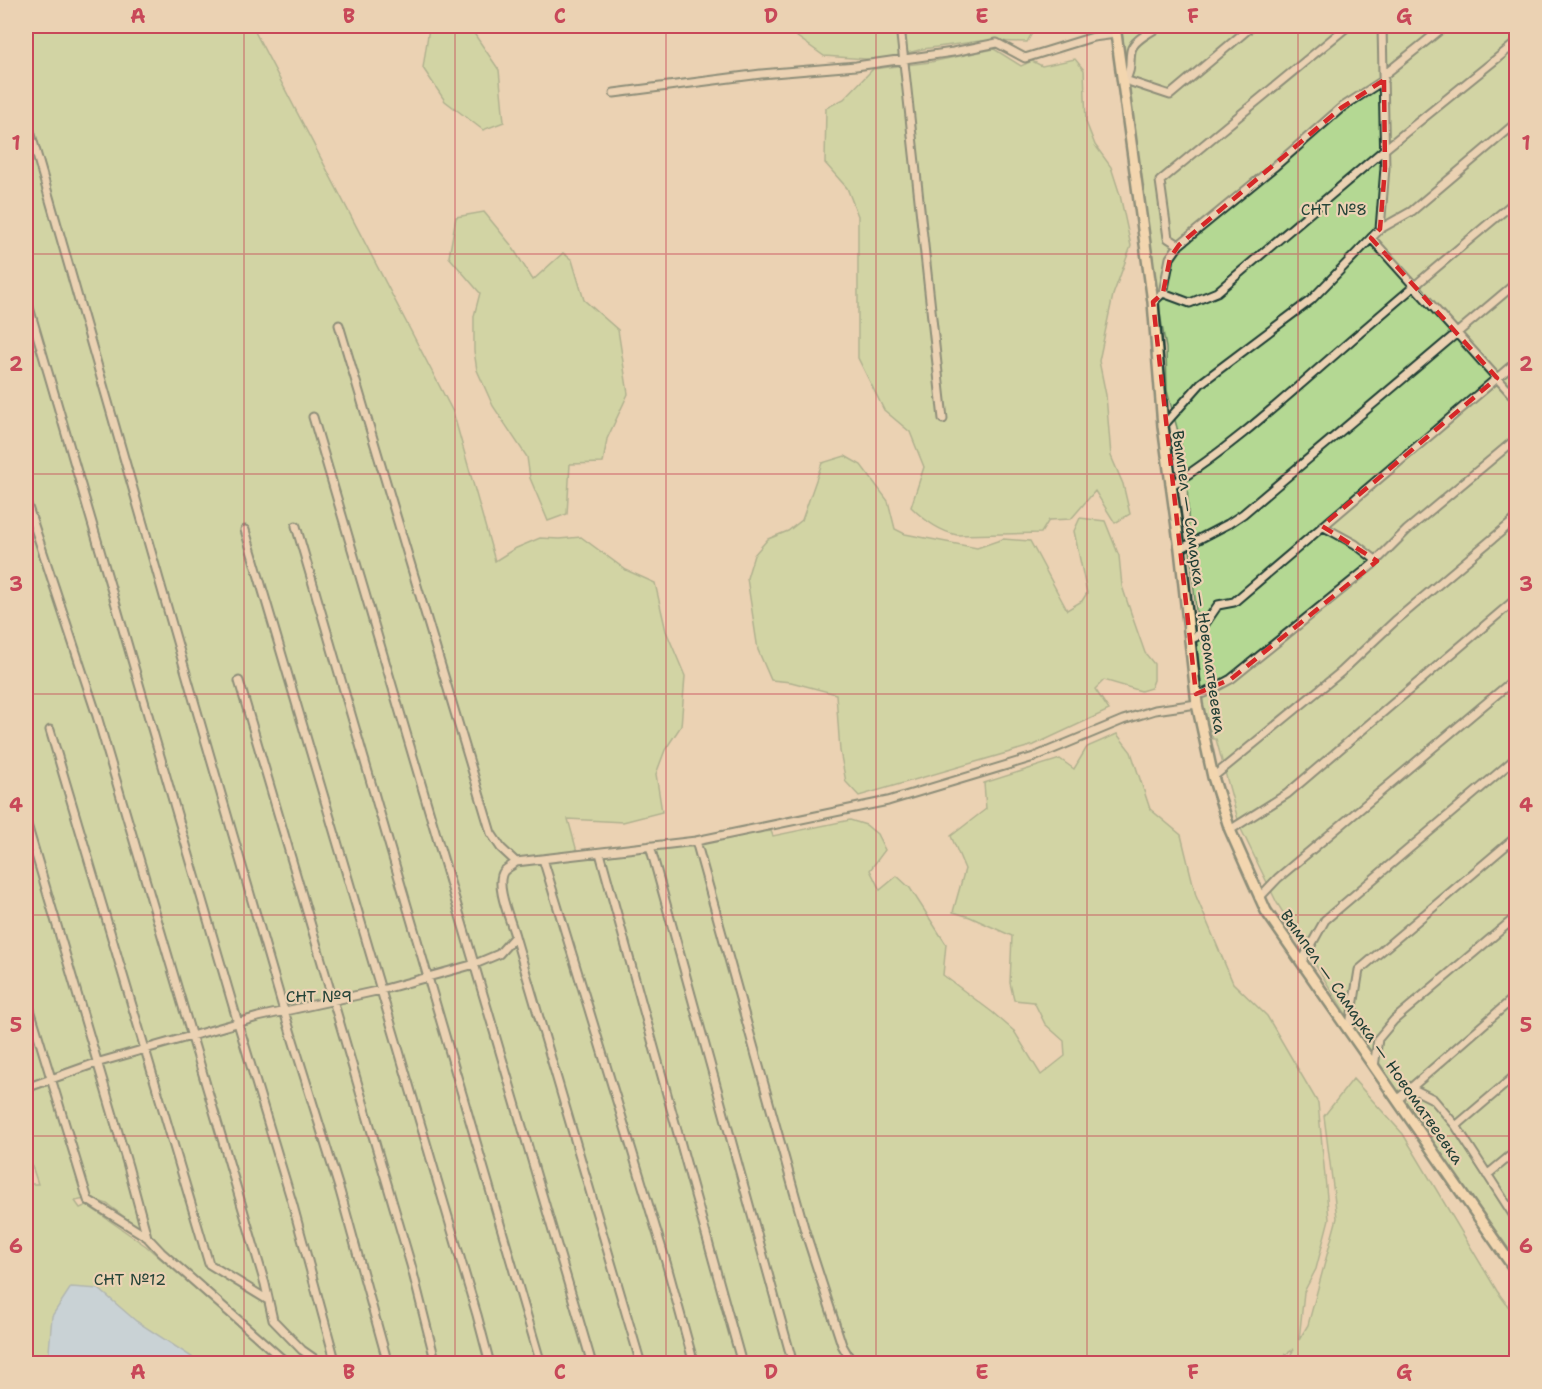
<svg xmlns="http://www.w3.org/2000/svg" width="1542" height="1389" font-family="'Shantell Sans',sans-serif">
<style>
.green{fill:#b4d893;stroke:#6a8a64;stroke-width:1.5}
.water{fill:#a1d2fe;stroke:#6d96ad;stroke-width:1.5}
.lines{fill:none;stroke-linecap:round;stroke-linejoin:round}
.minor-casing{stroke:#1f3d34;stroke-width:11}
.major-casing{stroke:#1f3d34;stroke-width:14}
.minor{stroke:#ebd2b3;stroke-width:7}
.major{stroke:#fcdcac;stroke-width:9}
.marked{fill:none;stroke:#d62828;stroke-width:4.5;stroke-dasharray:12 8;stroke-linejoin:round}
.grid{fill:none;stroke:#c84859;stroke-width:1.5;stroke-opacity:0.55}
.labels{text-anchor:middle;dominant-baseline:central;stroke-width:4.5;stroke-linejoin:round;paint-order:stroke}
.park-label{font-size:16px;fill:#264539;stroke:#ebd2b3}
.street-label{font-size:16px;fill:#1f3d34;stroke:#ebd2b3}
.neatline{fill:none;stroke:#c84859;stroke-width:2}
.grid-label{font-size:20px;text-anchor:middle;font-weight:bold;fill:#c84859}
</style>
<rect width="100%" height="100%" fill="#ebd2b3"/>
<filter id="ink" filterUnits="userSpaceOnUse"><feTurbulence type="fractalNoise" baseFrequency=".0167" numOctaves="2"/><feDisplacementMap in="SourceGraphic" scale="12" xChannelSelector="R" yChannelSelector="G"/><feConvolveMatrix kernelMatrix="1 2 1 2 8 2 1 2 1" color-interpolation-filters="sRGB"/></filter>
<g filter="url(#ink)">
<path class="green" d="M26,26h226l201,386 42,149 19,-12 26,-11 19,1 22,-2 45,33 29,13 11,48 19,45 -4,50 -16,24 -9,24 6,38 -39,10 -55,-3 11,40 192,-28 2,5 77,-16 16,5 11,9 8,16 -15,20 10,20 17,-14 13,12 36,56 -3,31 49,37 22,19 27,44 24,-19 -1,-15 -19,-17 -11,-22 -20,-2 -4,-17 2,-47 -42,-19 -17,-5 12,-43 -14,-33 35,-27 -2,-26 76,-24 14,10 13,-22 30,-13 14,18 19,57 31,26 15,61 37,87 34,33 51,87 11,116 -13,50 -12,23 -5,48 9,-15 29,-107 -13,-102 29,-37 50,55 94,157 19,26v46h-230l8,-14 -23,15 -977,-1 -143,-126 -44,-33 -17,-6 -15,3 5,7 7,-3 59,41 135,117h-255v-179h12l-12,-36z
M431,26h38l30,44 5,52 -21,8 -38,-29 -22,-33 6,-40z
M782,26h254l-9,16 -47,-1 -57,8 -43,11 -56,-4z
M1121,26h395v1233l-139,-195 -100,-161 -37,-76 -24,-88h-3c-10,-31 -22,-64 -17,-97l3,-2 -10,-100 -2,-63 -8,-42 -12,-44 -1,-43 -15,-85 -11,-95 -12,-72 2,-4z
M994,49l27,17 11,-5 10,5 33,-7 9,11 2,52 9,23 16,22 9,28 11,51 -18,49 -14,66 7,34 5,61 12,28 7,30 -15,9 -20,-32 -24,28 -22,1 -8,13 -84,2c-18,-4 -33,-15 -46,-28l13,-40 -14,-35 -26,-22 -26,-52v-142l-11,-28 -22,-25 1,-55 18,-9 29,-30 58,-7z
M484,212l27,33 22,35 30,-27 9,7 12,40 34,30 10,64 -21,45 -4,24 -33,1 -3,50 -19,7 -18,-43 -3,-21 -34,-51 -16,-36 -3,-19v-35l6,-23 -31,-36 7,-40z
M845,456l16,9 27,36 7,28 10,5 72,14 26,-9 27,2 37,69 15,-9 5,-8 -13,-62 6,-13 25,3 14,35 3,30 10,30 13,37 9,11v16l-3,8 -10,3 -37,-11 -9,9 14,21 -75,35 -175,51 -13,-14 -6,-31 -4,-57 -45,-12 -20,-2 -13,-30 -11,-72 7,-23 14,-16 20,-8 14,-11 20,-57z"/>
<path class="water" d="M71,1287l28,2 37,32 65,42h-153l4,-47z"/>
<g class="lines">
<g class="minor-casing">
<path id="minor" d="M900,26l43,393
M1511,26l5,6
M1384,75l61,-49
M1125,80c7,-9 4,-19 6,-29 2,-11 20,-19 29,-25
M1122,81l3,-1 45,15 82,-69
M614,93l147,-19 95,-8 97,-14 44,-9 28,15 68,-21 23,-3
M26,117l166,577 92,317 56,180 48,173
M1380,229l32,-18 104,-88
M1371,238l145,161
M1179,245l-11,-7 -8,-57 188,-155
M1163,293l7,-35 9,-13 95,-78 67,-59 43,-28
M26,297l212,726 54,179 44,162
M1153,302l10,-9 27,10 27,-11 168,-143 131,-106
M339,325l152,508 10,15 15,14
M313,417l279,947
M1163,426l38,-43 110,-83 69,-71 5,-61 -3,-142
M1172,485c58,-37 108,-83 160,-128 61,-53 122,-105 184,-156
M26,501l71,215 168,568 8,36 29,30 20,14
M296,526l245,838
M1322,526l33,18 22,17
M245,530l232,785 13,49
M1180,549l48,-25 15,-10 273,-231
M1189,640l7,-3 22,-32 16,-3 282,-240
M239,681l172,584 25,99
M1196,694l9,-1 26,-14 141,-114 35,-35 109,-91
M50,730l159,534 59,36
M1213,777l128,-105 54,-51 121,-102
M26,821l102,345 19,71
M1230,830l57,-36 229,-195
M696,841l109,390 37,114 11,19
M650,846l143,518
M600,853l142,511
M543,859l123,403 28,102
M1259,898l19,-20 238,-200
M515,936l126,428
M1301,963l24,-43 191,-162
M26,996l62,204 59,37 14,15 127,112
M1349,1031l10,-61 157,-133
M1374,1067l4,-28 16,-19 122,-103
M1409,1087l24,12 23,27 60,93
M26,1088l70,-25 162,-46 123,-27 94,-26 24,-10 16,-18c-4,-15 -21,-52 -11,-65 3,-3 9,-6 12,-9l180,-21 192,-40 146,-44 89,-37 32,-10 42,-6
M1397,1100l119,-104
M1456,1126l60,-51
M1487,1175l29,-24"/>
</g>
<g class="major-casing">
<path id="major" d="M1115,26l38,276 10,124 17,123 17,155 16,73 17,53 36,81 250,360"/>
</g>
<use href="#minor" class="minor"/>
<use href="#major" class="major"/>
</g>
</g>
<path d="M0 0H1542V1389H0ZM1384,80l1,88 -5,61 -9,9 126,140 -175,148 55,35 -146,118 -35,15 -43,-392 10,-9 7,-35 9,-13 162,-137z" fill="#ebd2b3" fill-opacity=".55" fill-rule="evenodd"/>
<path class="marked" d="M1384,80l1,88 -5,61 -9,9 126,140 -175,148 55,35 -146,118 -35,15 -43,-392 10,-9 7,-35 9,-13 162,-137z"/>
<path class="grid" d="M244,26v1338M455,26v1338M666,26v1338M876,26v1338M1087,26v1338M1298,26v1338M26,254h1490M26,474h1490M26,694h1490M26,915h1490M26,1136h1490"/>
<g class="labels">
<g class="park-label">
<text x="1334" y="209">СНТ №8</text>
<text x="319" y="996">СНТ №9</text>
<text x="130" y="1279">СНТ №12</text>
</g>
<g class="street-label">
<text transform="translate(1199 582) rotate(82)">Вымпел — Самарка — Новоматвеевка</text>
<text transform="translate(1372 1037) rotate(55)">Вымпел — Самарка — Новоматвеевка</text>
</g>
</g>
<rect width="1542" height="1389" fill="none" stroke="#ebd2b3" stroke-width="66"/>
<rect x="33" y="33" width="1476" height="1323" class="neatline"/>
<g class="grid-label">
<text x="138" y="23">A</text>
<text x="349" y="23">B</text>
<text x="560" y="23">C</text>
<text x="771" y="23">D</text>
<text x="982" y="23">E</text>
<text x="1193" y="23">F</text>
<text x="1404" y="23">G</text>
<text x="16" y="150">1</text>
<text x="1526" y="150">1</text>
<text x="16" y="371">2</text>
<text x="1526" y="371">2</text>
<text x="16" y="591">3</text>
<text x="1526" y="591">3</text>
<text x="16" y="812">4</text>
<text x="1526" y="812">4</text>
<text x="16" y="1032">5</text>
<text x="1526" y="1032">5</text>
<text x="16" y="1253">6</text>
<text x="1526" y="1253">6</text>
<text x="138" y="1379">A</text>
<text x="349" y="1379">B</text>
<text x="560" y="1379">C</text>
<text x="771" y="1379">D</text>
<text x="982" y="1379">E</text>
<text x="1193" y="1379">F</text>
<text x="1404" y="1379">G</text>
</g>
</svg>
